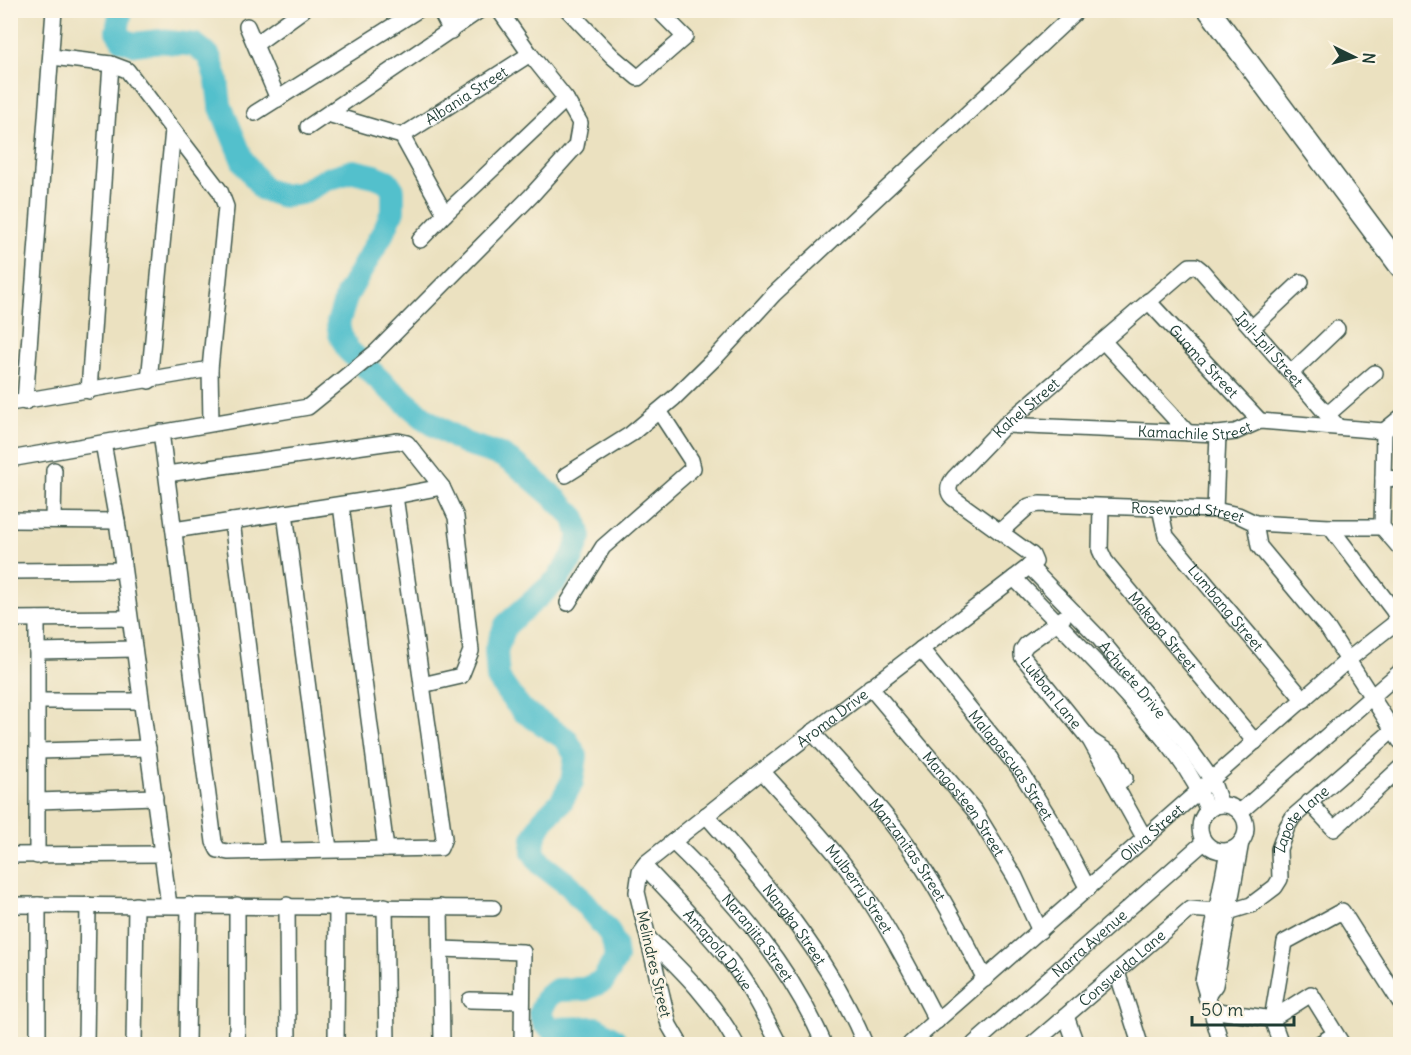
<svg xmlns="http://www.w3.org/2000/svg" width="1411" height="1055" font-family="Delius,sans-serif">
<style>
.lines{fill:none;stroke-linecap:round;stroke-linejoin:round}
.river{stroke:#53c0cc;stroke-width:24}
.street-casing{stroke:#3e5649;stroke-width:18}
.secondary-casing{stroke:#3e5649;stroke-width:24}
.street{stroke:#fff;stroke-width:15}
.secondary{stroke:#fff;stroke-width:21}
.labels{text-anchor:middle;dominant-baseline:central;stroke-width:5;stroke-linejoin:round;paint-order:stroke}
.street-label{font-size:15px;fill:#1f3d34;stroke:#fcf5e5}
</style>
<rect width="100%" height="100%" fill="#fcf5e5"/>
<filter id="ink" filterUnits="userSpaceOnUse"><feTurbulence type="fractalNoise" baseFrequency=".0167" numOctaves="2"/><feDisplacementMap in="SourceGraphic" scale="12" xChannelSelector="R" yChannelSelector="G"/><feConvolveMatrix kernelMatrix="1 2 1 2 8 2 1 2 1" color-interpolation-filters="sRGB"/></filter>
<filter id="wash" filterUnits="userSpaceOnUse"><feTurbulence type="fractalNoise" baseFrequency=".008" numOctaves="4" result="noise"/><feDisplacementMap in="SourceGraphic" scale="24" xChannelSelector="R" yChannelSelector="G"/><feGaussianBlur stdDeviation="1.35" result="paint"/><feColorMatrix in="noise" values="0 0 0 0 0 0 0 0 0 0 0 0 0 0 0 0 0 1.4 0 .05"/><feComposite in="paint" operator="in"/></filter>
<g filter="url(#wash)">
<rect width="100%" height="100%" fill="#ebe1c0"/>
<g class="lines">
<path class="river" d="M121,10l-4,21 6,9 11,4 26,-3 35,4 14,11 8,24 3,25 23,56 20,28 19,7 19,-3 26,-14 26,-8 22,5 12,5 6,9v20l-8,19 -38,66 -9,28 2,11 8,16 39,37 41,34 38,23 35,11 18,12 38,33 18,18 5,19 -8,21 -15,22 -51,45 -10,25 2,28 11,16 14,17 43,28 10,17 -4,26 -11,20 -18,18 -9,18 -1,14 9,13 28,21 39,46 5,12 2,14 -13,23 -18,8 -28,1 -10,7 -7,16 4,10 8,6 44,-1 18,11 3,5"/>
</g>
</g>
<g filter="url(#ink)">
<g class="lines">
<g class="street-casing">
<g id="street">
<path d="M440,10l11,21"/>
<path d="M568,10l45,47 25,21 47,-41 -27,-27"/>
<path d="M247,26l31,73"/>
<path d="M256,44l47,-34"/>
<path d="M52,57l59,7 16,6 93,121 6,16 -16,162 1,54"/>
<path d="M255,113l163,-103"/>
<path d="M328,114l74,22 43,78"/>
<path d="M308,127l172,-117"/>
<path id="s1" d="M402,136l128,-82"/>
<path d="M420,240l25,-26 121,-115"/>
<path id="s2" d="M1148,301l112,120"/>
<path d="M1252,328l49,-46"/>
<path d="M1103,341l85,92"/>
<path d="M1292,372l45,-43"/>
<path d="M149,381l24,-251"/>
<path d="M89,391l22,-327"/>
<path d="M25,402l29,-392"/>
<path d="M10,403l200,-34"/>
<path d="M1328,414l47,-41"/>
<path id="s3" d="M1005,425l213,9 17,-2 25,-11 124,10"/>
<path d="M1384,431l-2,96 18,21"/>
<path d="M1384,431l16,-13"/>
<path d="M161,432l53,410 4,8 10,2 212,-4 4,-10 -49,-342"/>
<path d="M103,443l14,78 52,384"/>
<path d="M10,459l298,-52 68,-55 155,-156 45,-50 4,-23 -14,-24 -36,-45 -31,-44"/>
<path d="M167,474l231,-33 9,2 35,44 14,30 15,134 -10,25 -39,9"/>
<path d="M566,475l65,-41 43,-36 43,-42 57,-62 304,-284"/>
<path d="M1383,478l17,1"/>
<path d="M341,505l45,344"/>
<path id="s4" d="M1101,507l-1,43 5,11 150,181"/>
<path id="s5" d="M1160,508l6,28 138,164"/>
<path d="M1215,510l3,-76"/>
<path d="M285,513l44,336"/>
<path d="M10,520l107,1"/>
<path d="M53,520l1,-50"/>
<path d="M232,521l41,328"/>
<path d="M1255,523l4,23 69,83 72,112"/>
<path d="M174,530l221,-34 47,-9"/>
<path id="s6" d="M1000,532l29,-26 11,-2 175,6 23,5 17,8 75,4h52"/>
<path id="s7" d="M1029,566l70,72 85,103 28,39 9,25"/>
<path d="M10,571l113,-1"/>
<path d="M1014,578c41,42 82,83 121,127 28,32 57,65 73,106"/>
<path d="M568,603l35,-56 90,-79 -2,-8 -32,-49"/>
<path id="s8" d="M1063,618l-37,27 -4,6v5l68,84 55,99"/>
<path d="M10,619l119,-1"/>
<path id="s9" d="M921,649l98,120 41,66 28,54"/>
<path d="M37,651l97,-2"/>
<path id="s10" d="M870,687l104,123 41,67 25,54"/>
<path d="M38,701h103"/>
<path id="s11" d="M812,732c30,33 60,65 87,101 34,45 60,96 86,146"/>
<path d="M1093,742l20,13 12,23 -10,7"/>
<path d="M38,751l110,-3"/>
<path id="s12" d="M762,771c30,34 63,67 90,104 33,45 59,96 85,146"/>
<path d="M38,801l117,-4"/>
<path d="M1309,802l25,27 66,-61"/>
<circle cx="1223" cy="828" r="23"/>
<path d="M1240,812l160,-140"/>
<path id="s13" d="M706,815c63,72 122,140 159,229"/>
<path id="s14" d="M673,842c61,59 117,123 151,202"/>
<path d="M10,855l153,-1"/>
<path d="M37,856v-237"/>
<path id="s15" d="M644,866c30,32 62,64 89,99 18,24 32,52 46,79"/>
<path d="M10,905l483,3"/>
<path d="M237,905v139"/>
<path d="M287,905l1,139"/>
<path d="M385,906l2,138"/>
<path d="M440,907l2,137"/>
<path d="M649,939c33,31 66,64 87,105"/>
<path d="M441,949l82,3 -1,92"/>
<path d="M1117,972l23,72"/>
<path d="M1206,997l9,-12 26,-143"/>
<path d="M470,1000l52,1"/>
<path d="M1211,1010l61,9 39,-25 31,50"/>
<path d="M1066,1016l10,28"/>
<path d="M38,1044v-139"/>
<path d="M86,1044l2,-139"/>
<path d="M134,1044l2,-139"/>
<path d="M187,1044l2,-139"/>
<path d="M336,1044l1,-138"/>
<path id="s16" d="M680,1044l-11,-19 -32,-133 3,-21 6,-8 116,-92 273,-209 -3,-7 -79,-57c-7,-7 -4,-14 1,-20l51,-53 185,-159h6l5,4 137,157"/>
<path id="s17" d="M910,1044l439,-385 46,-36 1,-7 -3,-6 -63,-83"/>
<path id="s18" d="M974,1044l230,-202"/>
<path id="s19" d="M1033,1044l157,-135 38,3 23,-7 24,-18 5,-8 -1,-30 8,-22 6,-10 107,-93"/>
<path d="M1221,1044l-18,-63 25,-130"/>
<path d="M1281,1044l-9,-25 13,-77 57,-31 58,91"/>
<path d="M1319,1044l16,-10"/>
</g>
</g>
<g class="secondary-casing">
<path id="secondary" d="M1209,10l191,256"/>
</g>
<use href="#street" class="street"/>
<use href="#secondary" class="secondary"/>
</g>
</g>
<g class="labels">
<g class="street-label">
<text stroke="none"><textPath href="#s1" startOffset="76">Albania Street</textPath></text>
<text stroke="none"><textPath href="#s16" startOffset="1244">Ipil-Ipil Street</textPath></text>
<text stroke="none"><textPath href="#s2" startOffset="82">Guama Street</textPath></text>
<text stroke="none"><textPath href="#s16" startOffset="910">Kahel Street</textPath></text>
<text stroke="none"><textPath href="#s3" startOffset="190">Kamachile Street</textPath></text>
<text stroke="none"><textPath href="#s6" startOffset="198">Rosewood Street</textPath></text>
<text stroke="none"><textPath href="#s5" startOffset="122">Lumbang Street</textPath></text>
<text stroke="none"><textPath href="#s4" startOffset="146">Makopa Street</textPath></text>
<text stroke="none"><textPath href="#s7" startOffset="154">Achuete Drive</textPath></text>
<text stroke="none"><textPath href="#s8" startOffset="105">Lukban Lane</textPath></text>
<text stroke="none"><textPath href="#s16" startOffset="426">Aroma Drive</textPath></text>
<text stroke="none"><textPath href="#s9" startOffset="147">Malapascuas Street</textPath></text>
<text stroke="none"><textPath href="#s10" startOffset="150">Mangosteen Street</textPath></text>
<text stroke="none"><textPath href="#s19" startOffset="376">Zapote Lane</textPath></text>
<text stroke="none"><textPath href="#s17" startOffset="321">Oliva Street</textPath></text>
<text stroke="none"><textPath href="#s11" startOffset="152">Manzanitas Street</textPath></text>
<text stroke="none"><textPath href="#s12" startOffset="153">Mulberry Street</textPath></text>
<text stroke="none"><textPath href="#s13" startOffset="141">Nangka Street</textPath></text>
<text stroke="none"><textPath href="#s14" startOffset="128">Naranjita Street</textPath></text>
<text stroke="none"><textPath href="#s18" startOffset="153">Narra Avenue</textPath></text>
<text stroke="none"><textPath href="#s15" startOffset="112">Amapola Drive</textPath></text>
<text transform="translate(654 964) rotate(77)">Melindres Street</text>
<text stroke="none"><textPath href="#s19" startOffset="117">Consuelda Lane</textPath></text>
</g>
</g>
<rect width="1411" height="1055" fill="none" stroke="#fcf5e5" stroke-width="36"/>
<g transform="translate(1354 57) rotate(95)" stroke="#fcf5e5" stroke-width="4.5" paint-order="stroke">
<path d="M0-4.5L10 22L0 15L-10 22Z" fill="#1f3d34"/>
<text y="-9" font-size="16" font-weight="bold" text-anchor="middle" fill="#1f3d34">N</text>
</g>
<path d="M1192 1016v9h102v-9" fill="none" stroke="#1f3d34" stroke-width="3"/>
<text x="1201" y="1016" font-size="18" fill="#1f3d34" stroke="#fcf5e5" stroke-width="4.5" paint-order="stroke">50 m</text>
</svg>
